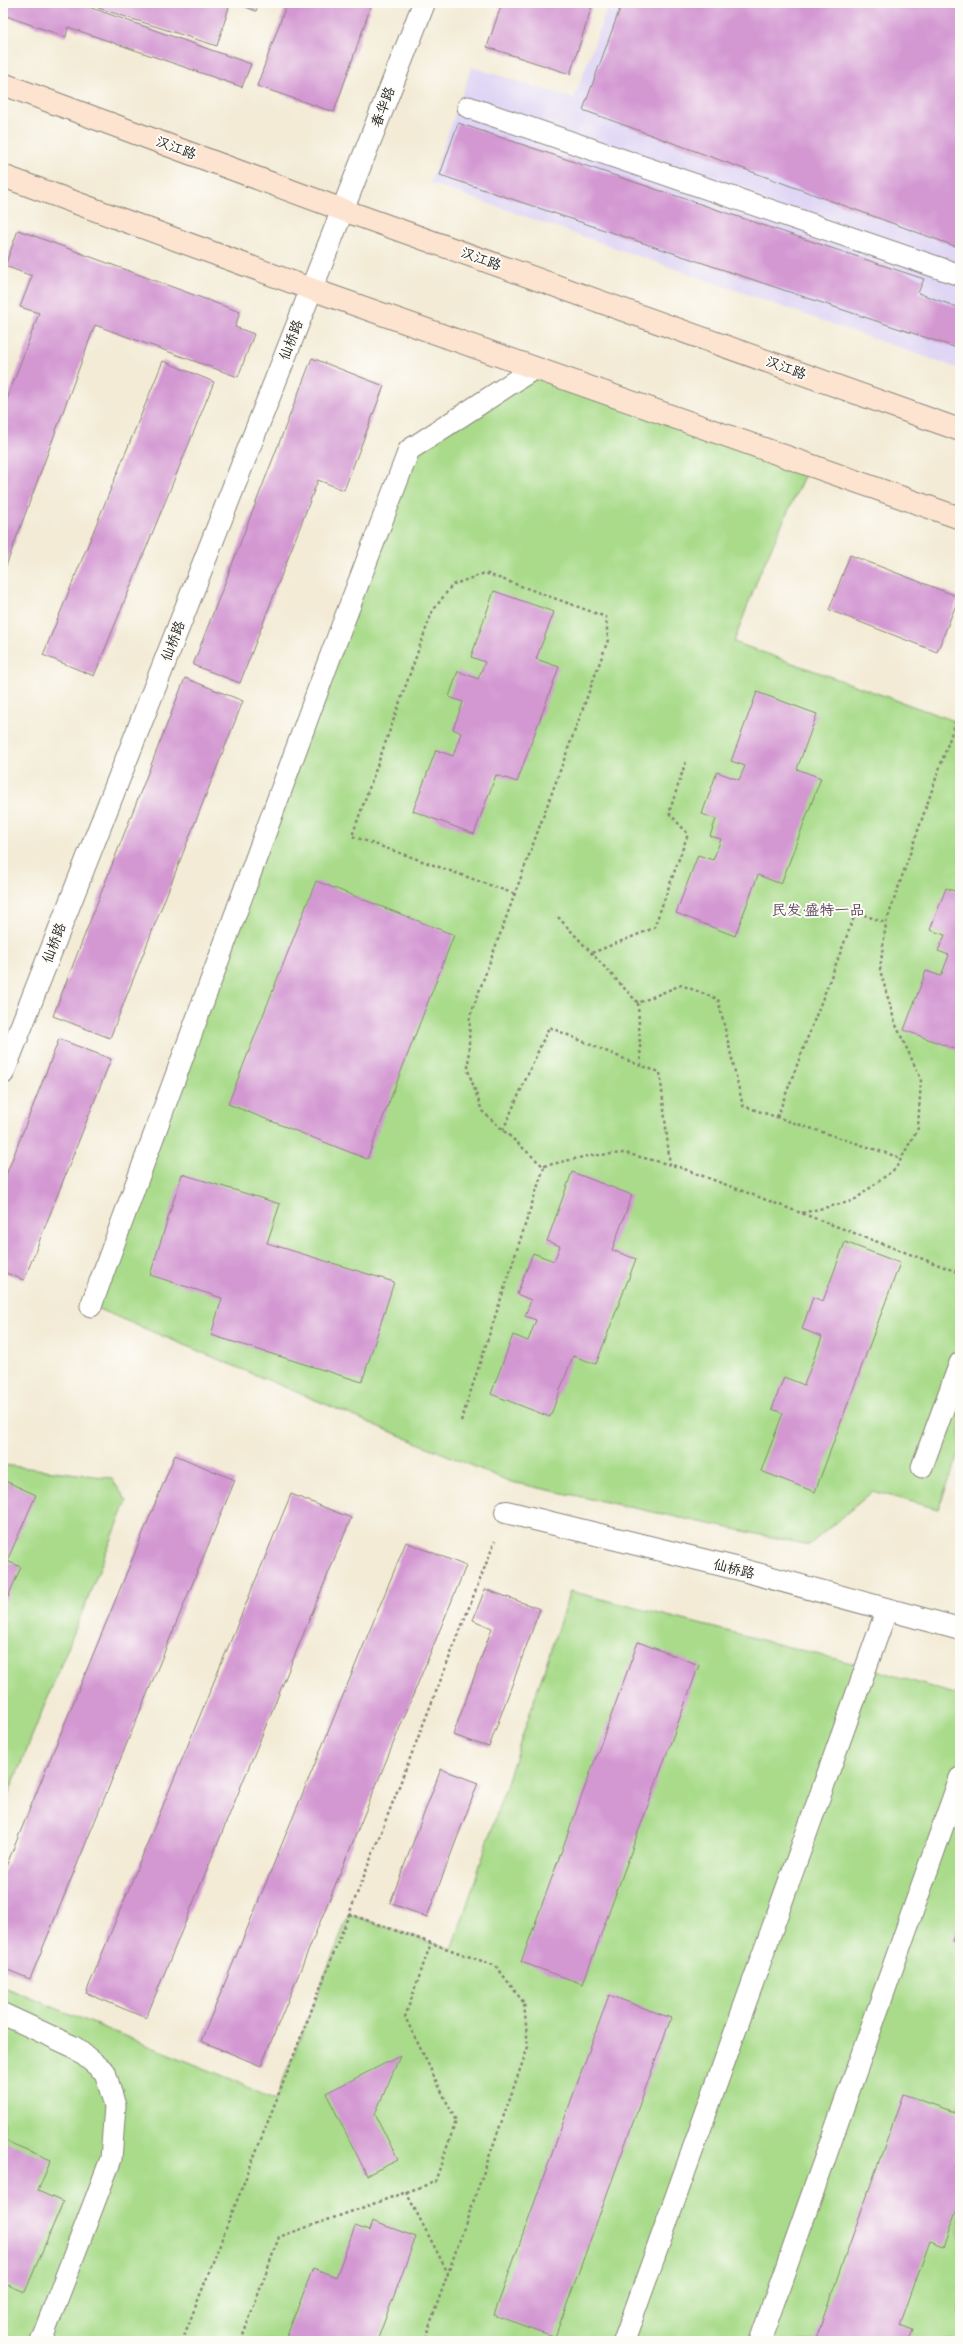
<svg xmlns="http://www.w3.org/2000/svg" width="963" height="2344" font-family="Caveat,'LXGW WenKai TC',sans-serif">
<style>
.built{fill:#dfd5f5}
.green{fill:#a9db8a;stroke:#627c53}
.building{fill:#d397d2}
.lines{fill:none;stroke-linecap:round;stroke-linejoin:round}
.service-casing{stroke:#888479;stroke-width:23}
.minor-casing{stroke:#888479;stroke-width:24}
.secondary-casing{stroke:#888479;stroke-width:24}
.path{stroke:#888479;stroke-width:2.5;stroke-dasharray:3 3;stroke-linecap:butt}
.service{stroke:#fff;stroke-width:21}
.minor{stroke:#fff;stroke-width:22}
.secondary{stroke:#fde4d0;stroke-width:22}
.labels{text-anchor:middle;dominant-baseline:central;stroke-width:4;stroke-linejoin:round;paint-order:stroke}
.street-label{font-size:14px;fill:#1c1c1c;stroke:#fdfcf7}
.neighbourhood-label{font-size:15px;fill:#5c475c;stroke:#fdfcf7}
</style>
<rect width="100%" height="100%" fill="#fdfcf7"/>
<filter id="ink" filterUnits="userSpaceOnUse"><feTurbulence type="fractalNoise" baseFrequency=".025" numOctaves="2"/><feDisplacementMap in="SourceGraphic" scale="8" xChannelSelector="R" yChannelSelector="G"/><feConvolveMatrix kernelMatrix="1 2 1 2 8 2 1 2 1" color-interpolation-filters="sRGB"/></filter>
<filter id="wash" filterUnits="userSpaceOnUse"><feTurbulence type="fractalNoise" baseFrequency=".012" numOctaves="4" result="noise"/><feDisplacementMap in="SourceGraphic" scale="16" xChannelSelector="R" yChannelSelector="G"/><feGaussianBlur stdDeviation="0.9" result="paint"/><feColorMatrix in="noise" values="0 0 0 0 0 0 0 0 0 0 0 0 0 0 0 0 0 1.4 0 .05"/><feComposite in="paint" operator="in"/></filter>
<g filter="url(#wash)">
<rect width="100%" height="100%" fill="#f3ebd6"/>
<path class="built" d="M609,3h351v366l-530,-186 42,-116 102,32z"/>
<path class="green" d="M535,368l274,97 -50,110 -25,67 226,81v729l-22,57 -65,-18 -64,54 -298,-63 -420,-176 318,-856z
M3,1465l108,13 16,23 -124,307z
M570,1591l297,76 93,29v645h-957v-354l233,94 39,20 74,-187 103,36z"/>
<g id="blocks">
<path class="building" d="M3,3h84l-1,3 165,58 -9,23 -174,-60 -2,10 -63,-22z
M100,3h116l13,4 -12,39 -119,-38z
M235,3h24l-3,8z
M287,3h85l-38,109 -77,-26z
M502,3h91l-23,71 -83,-27z
M622,3h338v245l-377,-138z
M458,123l466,156 -6,14 42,15v41l-520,-174z
M18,230l222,82 -5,15 19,7 -16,43 -143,-52 -92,249v-164l36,-97 -19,-6 12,-31 -27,-10z
M312,358l72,28 -40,104 -26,-10 -78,203 -47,-18z
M163,361l51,21 -120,294 -51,-21z
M850,555l109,42 -22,55 -108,-42z
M494,591l60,21 -18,47 23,8 -42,115 -21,-7 -22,59 -61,-23 23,-61 17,6 8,-23 -8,-4 10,-27 -14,-5 9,-26 20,8 7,-17 -14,-5z
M185,678l58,23 -133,337 -57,-22z
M757,692l60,22 -20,55 24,9 -40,106 -23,-9 -23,61 -59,-23 22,-58 15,5 8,-21 -11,-3 6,-17 -14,-5 15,-42 22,8 6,-14 -14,-5z
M316,881l138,54 -87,224 -139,-55z
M946,888l14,5v158l-56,-21 22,-59 15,5 8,-21 -11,-4 7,-16 -15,-5z
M59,1039l52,20 -87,221 -21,-8v-89z
M572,1172l60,23 -20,55 24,9 -40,105 -23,-8 -23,61 -59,-23 22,-59 15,6 8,-21 -11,-4 6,-16 -14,-6 16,-41 21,8 6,-15 -13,-5z
M182,1174l98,30 -13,39 127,39 -32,100 -151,-47 11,-37 -72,-23z
M845,1242l55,21 -85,229 -54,-21 22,-58 -11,-4 12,-32 20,8 18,-48 -20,-8 11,-32 10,4z
M175,1455l60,25 -205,499 -27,-11v-94z
M3,1480l33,15 -29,66 14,6 -18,41z
M291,1494l60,24 -205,500 -60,-25z
M406,1542l60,24 -205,500 -60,-25z
M485,1589l55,20 -51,138 -36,-12 39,-107 -19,-8z
M638,1642l61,23 -116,319 -62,-22z
M441,1769l37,14 -51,134 -37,-14z
M960,1918v26l-8,-3z
M609,1995l62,23 -116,319 -61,-22z
M400,2056l-25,58 23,46 -31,15 -41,-82z
M903,2094l57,20v37l-6,17 6,3v32l-16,43 -14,-5 -30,84 13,5 -4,11h-94z
M3,2140l48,20 -13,31 25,11 -38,90 -22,-9z
M372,2221l44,16 -39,104h-92l28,-73 23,9 19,-51 14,5z"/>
</g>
</g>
<g filter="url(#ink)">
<use href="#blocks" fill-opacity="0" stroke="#888479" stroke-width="1"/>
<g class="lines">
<g class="service-casing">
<path id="service" d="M468,107l492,168
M91,1306l238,-646 80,-210 126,-82
M922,1467l38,-104
M3,2014l71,33 31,25 10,34 -4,53 -70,182
M624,2341l263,-732
M760,2341l200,-563"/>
</g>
<g class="minor-casing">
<path id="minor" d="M3,1073l421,-1070
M506,1512l229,56 225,61"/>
</g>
<g class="secondary-casing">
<path id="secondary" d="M3,84l340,126 617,220
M3,176l308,113 649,229"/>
</g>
<path class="path" d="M558,917l80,86 43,-18 37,14 25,107 158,52
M592,953l62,-25 34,-94 -19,-21 17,-52
M638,1003l3,63 19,6 10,93
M777,1117l79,-205 30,11
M503,1130l46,-103 92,39
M544,1166l43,-10 38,-3 54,14 281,106
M802,1213l51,-12 43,-33 22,-40 3,-49 -26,-56 -15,-53 6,-47 74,-214
M461,1421l83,-254 -62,-56 -14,-41 2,-54 138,-376 -2,-23 -121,-44 -33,12 -20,27 -80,224 163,58
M349,1914l147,52 28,37 4,44 -104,294
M406,2192l42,81
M182,2341l313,-800
M241,2341l38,-104 156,-55 21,-61 -51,-104 26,-74"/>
<use href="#service" class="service"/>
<use href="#minor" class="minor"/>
<use href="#secondary" class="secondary"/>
</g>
</g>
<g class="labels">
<g class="street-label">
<text transform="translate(383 107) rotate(-69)">春华路</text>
<text transform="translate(176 148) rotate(20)">汉江路</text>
<text transform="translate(481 259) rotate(20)">汉江路</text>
<text transform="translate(291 340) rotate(-69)">仙桥路</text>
<text transform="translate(786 368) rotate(20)">汉江路</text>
<text transform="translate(173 641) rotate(-69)">仙桥路</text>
<text transform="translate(54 943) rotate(-69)">仙桥路</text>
<text transform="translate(734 1569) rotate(14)">仙桥路</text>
</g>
<g class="neighbourhood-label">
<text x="818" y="910">民发·盛特一品</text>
</g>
</g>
<rect width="963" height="2344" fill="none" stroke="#fdfcf7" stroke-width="16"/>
</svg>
